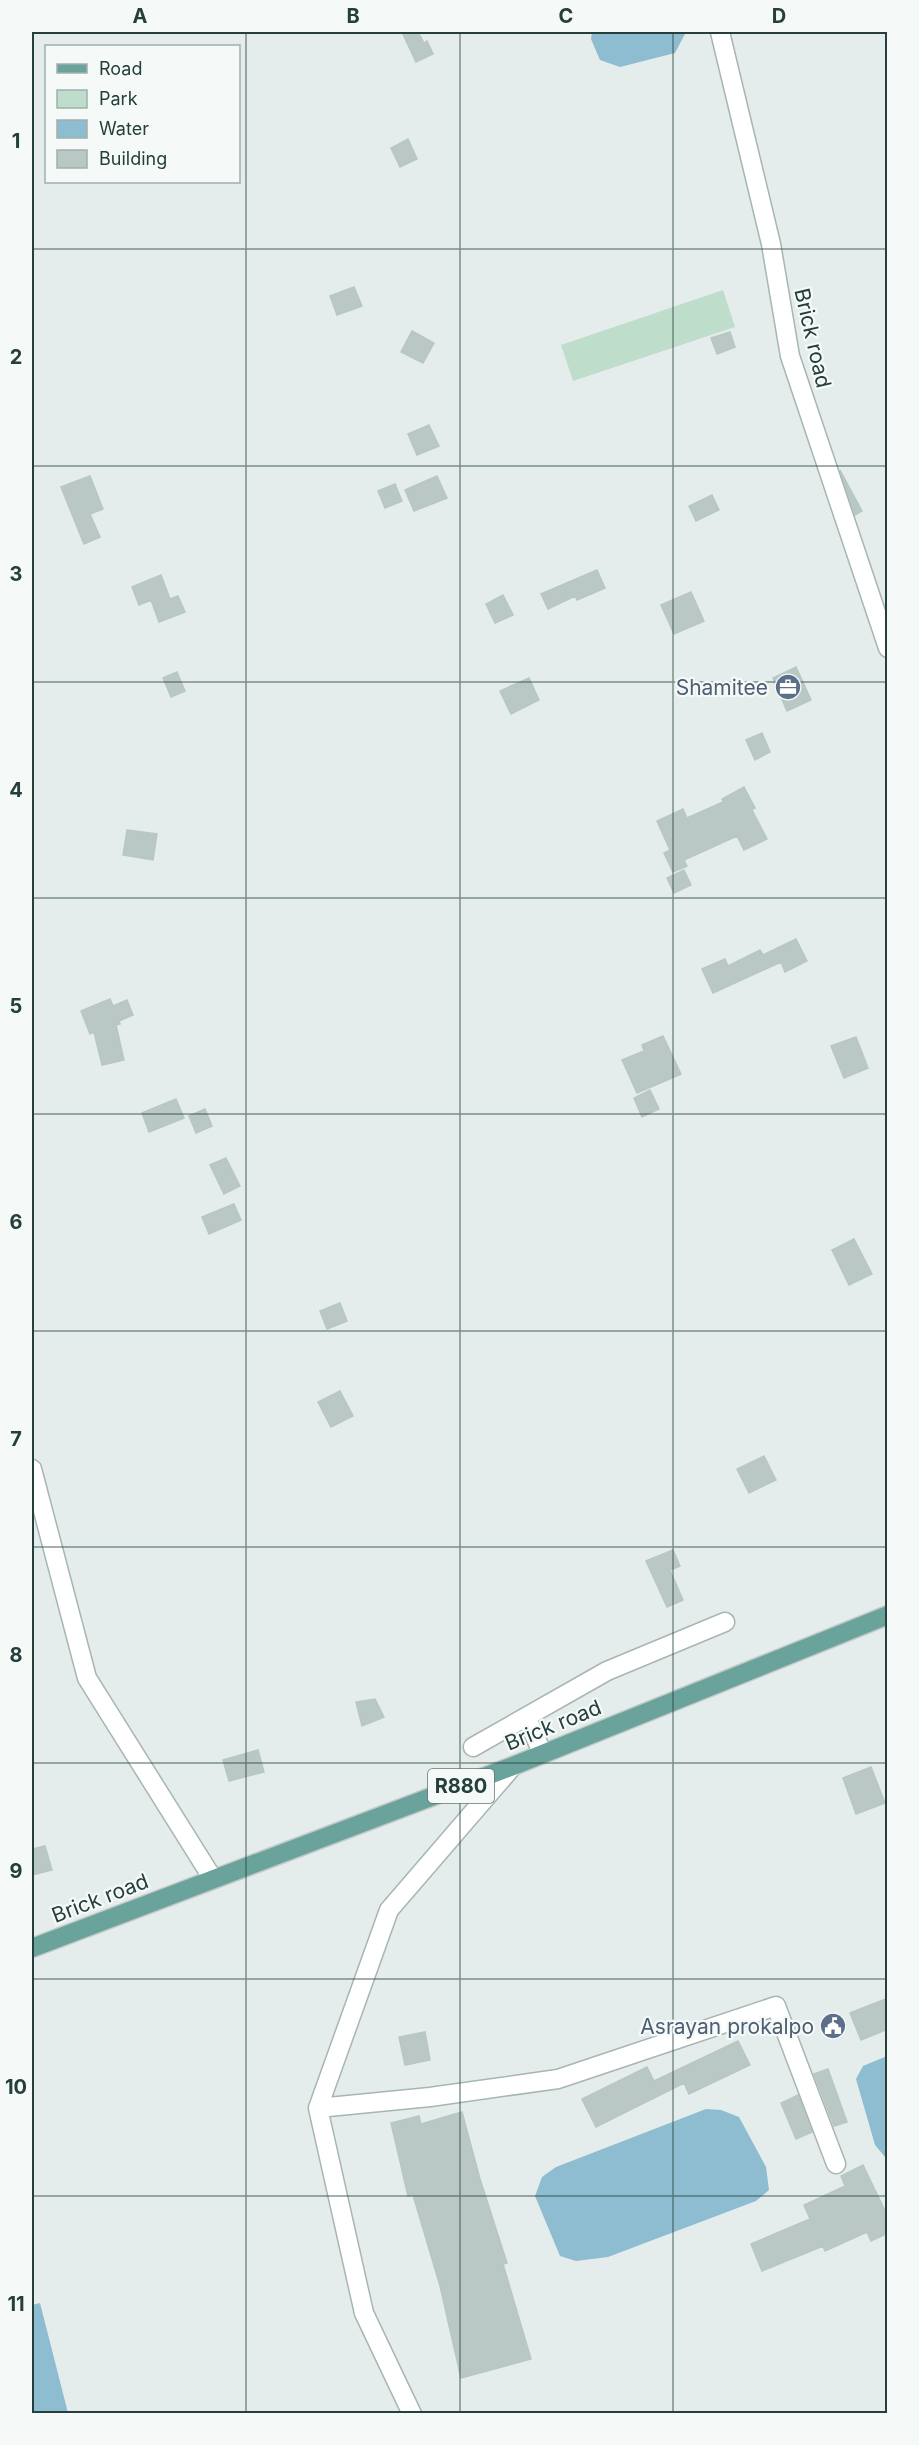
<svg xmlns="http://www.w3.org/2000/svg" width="919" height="2445" font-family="Inter,sans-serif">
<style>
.green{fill:#bedecb}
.water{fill:#8ebcd1}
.building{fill:#b9c8c4;stroke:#b7c7c3;stroke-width:1.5}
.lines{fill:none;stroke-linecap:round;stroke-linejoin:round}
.street-casing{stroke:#a7b5b3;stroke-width:21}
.primary-casing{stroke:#c2c9c8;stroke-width:21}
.street{stroke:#fff;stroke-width:18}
.primary{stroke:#6aa29c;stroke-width:18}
.grid{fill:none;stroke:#243f3c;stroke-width:1.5;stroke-opacity:0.55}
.labels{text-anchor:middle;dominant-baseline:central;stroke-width:4.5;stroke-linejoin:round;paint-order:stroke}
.shield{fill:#f5faf8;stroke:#637774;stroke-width:1.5}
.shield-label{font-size:20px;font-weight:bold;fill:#243f3c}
.street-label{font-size:21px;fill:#243f3c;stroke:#f5faf8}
.service-label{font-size:21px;fill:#4e5e75;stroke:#f5faf8;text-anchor:end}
.neatline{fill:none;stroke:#243f3c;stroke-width:2}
.grid-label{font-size:20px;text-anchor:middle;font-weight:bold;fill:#243f3c}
</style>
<rect width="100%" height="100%" fill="#e4edeb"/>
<path class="green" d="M723,290l12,37 -162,54 -12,-36z"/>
<path class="water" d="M592,32h94l-11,21 -55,14 -20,-7 -9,-21z
M887,2056l1,101h-3l-10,-12 -19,-66 7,-13z
M706,2109l15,1 18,7 27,50 3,23 -13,11 -148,56 -32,4 -16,-5 -25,-60 7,-19 14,-10z
M40,2303l28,110h-36v-108z"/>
<path class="building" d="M402,32h16l6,11 3,-2 6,13 -17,8z
M408,139l9,20 -17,8 -9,-19z
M354,287l8,19 -25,9 -7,-19z
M412,331l22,12 -11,20 -22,-11z
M730,332l5,15 -18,7 -6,-16z
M429,425l10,21 -22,9 -9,-21z
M840,470l22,41 -7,4z
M90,476l13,33 -13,5 10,23 -16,7 -23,-57z
M437,476l10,22 -33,13 -9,-21z
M395,484l7,17 -17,7 -7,-17z
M712,495l7,15 -23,11 -7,-15z
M597,570l8,18 -28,12 -2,-4 -27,13 -7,-15z
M161,575l9,24 8,-3 7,16 -26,10 -8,-22 -12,5 -7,-18z
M691,592l13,29 -30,13 -13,-29z
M503,595l10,20 -18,8 -9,-19z
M796,667l15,33 -24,11 -14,-33z
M177,672l8,19 -14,6 -8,-19z
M529,678l10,22 -28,14 -11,-23z
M762,733l8,19 -15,8 -9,-20z
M744,787l11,21 -3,2 15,29 -23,11 -7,-14 -53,24 3,6 -14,6 -9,-19 6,-3 -13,-29 26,-12 4,9 36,-16 -1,-3z
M127,830l30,4 -4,26 -30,-5z
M684,870l7,15 -17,8 -7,-15z
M796,939l11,22 -22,11 -4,-10 -68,31 -11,-24 23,-10 3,7 32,-16 3,5z
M110,999l3,7 14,-6 6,15 -14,6 1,3 -4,1 8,35 -22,5 -8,-33 -4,2 -9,-23z
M663,1036l18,38 -44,19 -15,-33 22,-9 -2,-6z
M856,1037l12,31 -24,10 -13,-32z
M650,1090l9,19 -17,8 -8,-19z
M176,1099l8,19 -35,14 -7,-19z
M205,1109l7,17 -16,7 -7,-17z
M226,1158l14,28 -16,8 -14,-29z
M234,1204l7,16 -32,14 -7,-17z
M854,1239l18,35 -23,11 -17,-35z
M340,1303l7,18 -20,8 -7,-18z
M340,1391l13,25 -22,11 -13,-25z
M764,1456l12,24 -27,13 -12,-24z
M673,1550l7,16 -10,4 13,30 -16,7 -21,-46z
M375,1699l9,18 -22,9 -6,-24z
M258,1750l6,22 -35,9 -6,-21z
M871,1767l14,36 -29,11 -13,-36z
M45,1846l7,24 -20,5v-26z
M888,1998v31l-27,11 -11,-27z
M425,2032l5,28 -25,5 -6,-28z
M738,2041l12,24 -61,29 -5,-11 -88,44 -14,-28 65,-32 7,14z
M828,2069l19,53 -13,4 -20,-52z
M798,2095l14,37 -16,7 -15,-36z
M462,2112l18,67 27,84 -4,1 28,95 -70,19 -21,-92 -27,-91 -5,1 -17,-73 28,-7 2,8z
M863,2165l25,52v16l-17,8 -4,-9 -42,19 -2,-5 -61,25 -11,-27 59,-25 -6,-14 41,-19 -4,-10z"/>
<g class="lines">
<g class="street-casing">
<path id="street" d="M720,32l51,212 19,112 98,292
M32,1469l55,209 126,201
M526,1717l17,37
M473,1747l134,-76 118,-49
M318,2108l112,-11 128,-18 218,-73 60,158
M412,2414l-48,-101 -46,-205 71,-198 124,-144"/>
</g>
<g class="primary-casing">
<path id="primary" d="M32,1948l481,-182 375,-151"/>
</g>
<use href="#street" class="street"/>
<use href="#primary" class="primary"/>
</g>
<path class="grid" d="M246,32v2382M460,32v2382M673,32v2382M32,249h856M32,466h856M32,682h856M32,898h856M32,1114h856M32,1331h856M32,1547h856M32,1763h856M32,1979h856M32,2196h856"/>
<defs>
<g id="office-disc" transform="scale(1.35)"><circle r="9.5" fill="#5c6f8a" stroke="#f5faf8"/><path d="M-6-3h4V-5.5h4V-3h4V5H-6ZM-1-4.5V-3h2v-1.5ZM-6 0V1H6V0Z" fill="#fff"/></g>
<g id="civic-disc" transform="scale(1.35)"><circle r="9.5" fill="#5c6f8a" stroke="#f5faf8"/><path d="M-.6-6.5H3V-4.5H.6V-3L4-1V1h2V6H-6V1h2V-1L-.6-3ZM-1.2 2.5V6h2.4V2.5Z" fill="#fff"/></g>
</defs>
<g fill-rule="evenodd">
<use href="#office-disc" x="788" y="687"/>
<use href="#civic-disc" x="833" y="2026"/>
</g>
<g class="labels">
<rect class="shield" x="428" y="1769" width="66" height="34" rx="4.5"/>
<g class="shield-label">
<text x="461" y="1786">R880</text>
</g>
<g class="street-label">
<text transform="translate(813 338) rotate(77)">Brick road</text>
<text transform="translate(553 1725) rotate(-22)">Brick road</text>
<text transform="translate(100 1898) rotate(-21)">Brick road</text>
</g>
<g class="service-label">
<text x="768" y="687">Shamitee</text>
<text x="814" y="2026">Asrayan prokalpo</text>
</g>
</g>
<rect width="919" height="2445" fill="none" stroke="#f5faf8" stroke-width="66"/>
<rect x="45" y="45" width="195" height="138" fill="#f5faf8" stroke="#a1afad" stroke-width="1.5"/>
<rect x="57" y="64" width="30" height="9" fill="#6aa29c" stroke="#a1afad" stroke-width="1.5"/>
<text x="99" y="75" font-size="18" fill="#243f3c">Road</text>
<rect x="57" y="90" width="30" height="18" fill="#bedecb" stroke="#a1afad" stroke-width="1.5"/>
<text x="99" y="105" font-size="18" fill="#243f3c">Park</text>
<rect x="57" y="120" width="30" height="18" fill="#8ebcd1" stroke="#a1afad" stroke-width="1.5"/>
<text x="99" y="135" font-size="18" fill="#243f3c">Water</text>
<rect x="57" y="150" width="30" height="18" fill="#b9c8c4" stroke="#a1afad" stroke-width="1.5"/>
<text x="99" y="165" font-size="18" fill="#243f3c">Building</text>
<rect x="33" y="33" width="853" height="2379" class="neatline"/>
<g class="grid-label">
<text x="140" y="23">A</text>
<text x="353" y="23">B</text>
<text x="566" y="23">C</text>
<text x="779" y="23">D</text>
<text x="16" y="148">1</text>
<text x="16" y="364">2</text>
<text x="16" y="581">3</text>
<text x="16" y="797">4</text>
<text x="16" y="1013">5</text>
<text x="16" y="1229">6</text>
<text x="16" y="1446">7</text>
<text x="16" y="1662">8</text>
<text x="16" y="1878">9</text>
<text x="16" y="2094">10</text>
<text x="16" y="2311">11</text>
</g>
</svg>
